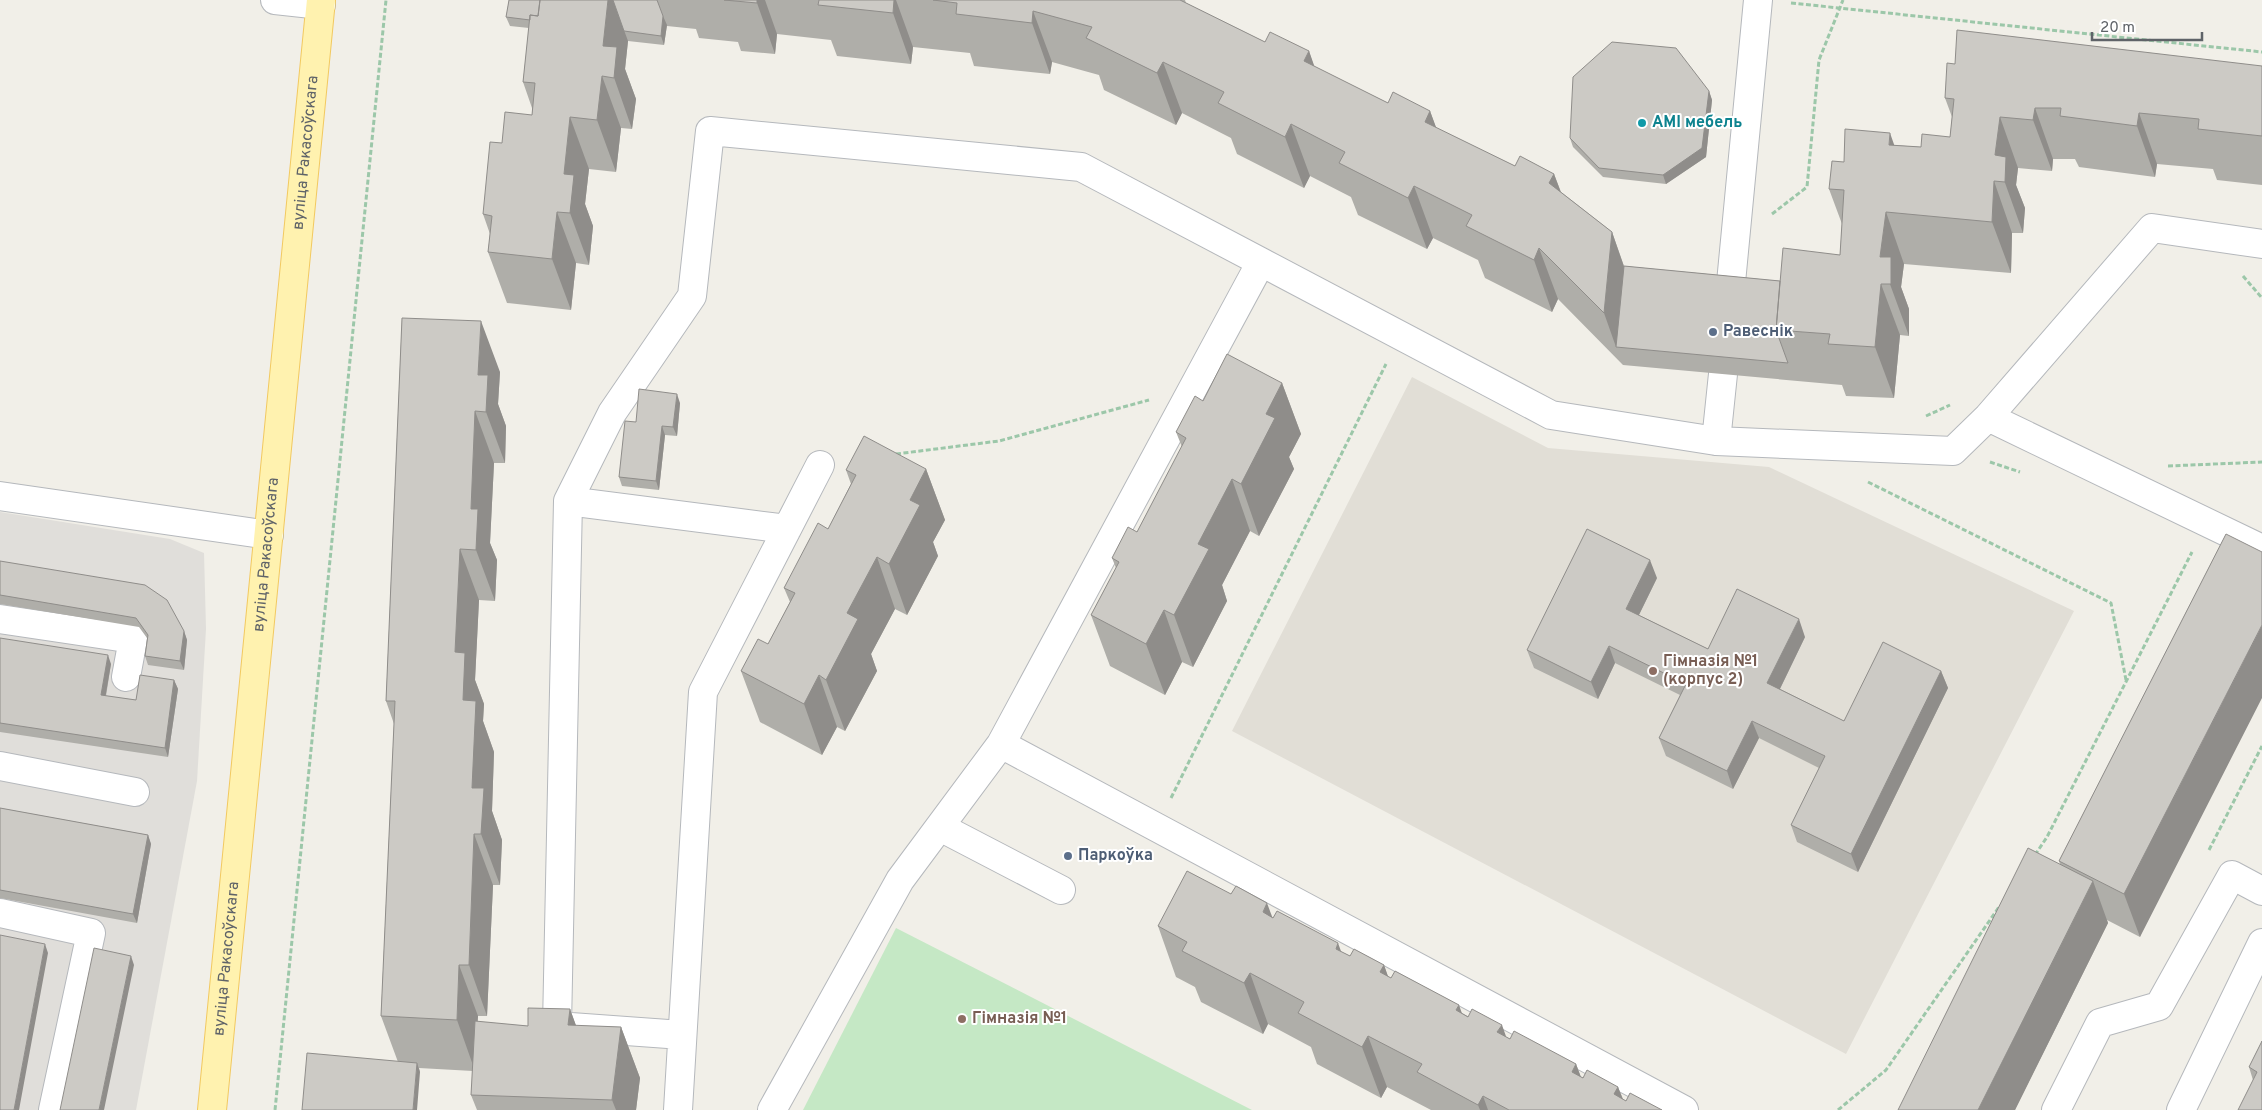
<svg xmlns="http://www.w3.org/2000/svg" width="2262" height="1110" font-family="Overpass,sans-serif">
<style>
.industrial{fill:#e0deda}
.education{fill:#e1ded6}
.green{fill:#c5e8c5}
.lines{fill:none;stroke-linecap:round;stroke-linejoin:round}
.minor-casing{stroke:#b5b8bc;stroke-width:30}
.major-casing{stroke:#f2c960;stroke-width:30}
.path{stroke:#9cc7a9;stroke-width:3;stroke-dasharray:5 2.5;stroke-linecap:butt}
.minor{stroke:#fff;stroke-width:28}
.major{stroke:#fff2af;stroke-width:28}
.wall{fill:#afaea9}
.shaded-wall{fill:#8f8d8a}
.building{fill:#cccac5;stroke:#8f8d8a}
.culture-dot{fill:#0f9aa8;stroke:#fff;stroke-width:2}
.service-dot{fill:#5c6f8a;stroke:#fff;stroke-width:2}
.education-dot{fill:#8d6e63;stroke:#fff;stroke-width:2}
.labels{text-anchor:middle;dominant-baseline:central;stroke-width:4;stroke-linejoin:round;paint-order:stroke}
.culture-label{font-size:16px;font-weight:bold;fill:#0d838f;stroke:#fff;text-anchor:start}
.street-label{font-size:16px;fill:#5f6368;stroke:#fff}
.service-label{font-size:16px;font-weight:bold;fill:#4e5e75;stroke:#fff;text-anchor:start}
.education-label{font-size:16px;font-weight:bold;fill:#785e54;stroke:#fff;text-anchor:start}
</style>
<rect width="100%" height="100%" fill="#f1efe8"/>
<path class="industrial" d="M0,512l170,27 34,14 2,76 -9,152 -61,329h-136z"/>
<path class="education" d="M1412,377l136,71 221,19 305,144 -228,443 -614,-323z"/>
<path class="green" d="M896,928l356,182h-449z"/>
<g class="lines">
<g class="minor-casing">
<path id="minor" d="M275,0l46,5
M1730,293l28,-293
M1988,417l274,132
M1716,441l7,-67
M0,496l269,39
M568,501l-11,525 125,9
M787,529l-219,-28 44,-88 80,-117 18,-165 371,36 470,248 165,26 237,10 35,-34 164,-189 110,16
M0,619l133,20 -7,38
M1001,744l260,-482
M0,766l135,26
M940,827l121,63
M0,913l91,20 -38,177
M678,1110l25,-418 117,-227
M772,1110l128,-230 101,-136 683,366
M2056,1110l44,-87 59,-17 73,-131 30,16
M2181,1110l81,-167"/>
</g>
<g class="major-casing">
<g id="major">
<path id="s1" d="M212,1110l109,-1110"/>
</g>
</g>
<path class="path" d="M1791,3l471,49
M1772,214l35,-27 12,-127 24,-60
M2243,276l19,22
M1926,416l24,-11
M896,454l103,-13 150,-41
M1990,462l30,10
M2168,466l94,-4
M1868,482l243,121 15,77
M1171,798l215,-434
M2209,850l53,-104
M2035,855l12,-18 145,-285
M275,1110l111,-1110
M1838,1110l48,-40 113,-163"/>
<use href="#minor" class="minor"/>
<use href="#major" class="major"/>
</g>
<path class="wall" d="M509,0h676l1,3 79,39 44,9 5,16 74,36 42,8 6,17 79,38 39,8 7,18 51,40 12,34 156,15 60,-26 2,-31 -13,-35 15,-27 50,-17 27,2 29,-10 2,-20 -7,-19 10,-34 307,2v119l-45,-5 -4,-11 -56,-5 -2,13 -76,-10 -4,-8h-22l-1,12 -34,-3 -2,17 9,23 -2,25h-11l-1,40 -107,-9 -3,23 8,22v27l-9,-1 -6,63 -48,-2 -4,-11 -219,-20 -65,-66 -6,13 -67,-34 -7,-18 -45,-22 -6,11 -69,-34 -7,-18 -41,-21 -6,12 -67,-34 -6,-16 -49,-25 -6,12 -72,-35 -5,-15 -47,-13 -2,12 -76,-8 -4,-13 -57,-6 -2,17 -74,-8 -6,-16 -54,-6 -2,20 -34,-3 -3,-9 -39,-4 -3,-9 -29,-3v-1l-3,20 -36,-4 -3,28 11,30 -4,30 -11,-1 -5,44 -27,-3 -4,35 8,22 -4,39 -13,-2 -5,47 -64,-7 -19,-51 2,-18 -7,-20 19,-71 30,-28v-7l-9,-26 6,-54 -19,-2 -4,-9z
M1709,91l3,9 -6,57 -40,27 -63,-7 -30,-30 -3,-9z
M402,318l98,54 -2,32 8,22 -1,37h-11l-4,80 7,17 -2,41 -16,-1 -4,80 9,24 -1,17 11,31 -2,59 10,29 -2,45h-7l-6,131h-9l-1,6 51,4 42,-17 6,17 45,1 19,51 -4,32h-159l-6,-15 2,-24 -54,-3 1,4 -22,-10 -17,-46 13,-292 -8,-23z
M1282,383l19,51 -12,23 5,12 -35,67 -9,-5 -28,54 5,16 -34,66 -11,-5 -17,33 -55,-29 -19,-51 25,-47 -4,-10 25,-26 45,-85 -6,-15 27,-31z
M680,403l-3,33 -12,-1 -6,55 -37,-4 -3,-9 17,-55z
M926,469l19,51 -12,22 5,14 -31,59 -12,-6 -24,45 6,17 -32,60 -8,-4 -15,28 -62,-33 -19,-51 27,-27 22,-42 -6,-14 44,-59 23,-45 -5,-14z
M2226,534l-86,403 -33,-17 1,3 -93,187h-117l162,-246 -1,-3z
M0,561l184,70 3,9 -3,30 -36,-5 -3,-9 2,-18 -8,-11 -139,-23z
M1657,578l-18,37 69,34 97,-12 -25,52 64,32 97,-50 7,17 -90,184 -61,-30 -6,-17 28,-57 -60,-30 -26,51 -67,-33 -7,-18 21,-43 -65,-32 -17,36 -64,-31 -7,-18z
M0,638l111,26 -5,32 30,4 38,-20 4,9 -10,68 -168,-25z
M0,808l148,27 3,9 -14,79 -137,-25z
M1273,918l77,38 34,9 4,12 74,36 48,26 66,25 5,13 37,10 5,12 3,2 36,9h-231l-44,-23 -6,11 -64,-34 -6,-17 -43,-23 -5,10 -62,-32 -6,-15 -19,-10 -18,-51z
M2262,1041v69l-13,-43z"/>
<path class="shaded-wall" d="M608,0h5l15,41 -3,28 11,30 -4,30 -29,-83z
M757,0h8l12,34 -2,20 -18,-51z
M894,0h2l17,47 -2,17 -18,-51z
M1033,11l19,51 -2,12 -18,-51z
M663,16l4,9 -3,20 -3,-9z
M1309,51l18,51 -23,-41z
M1163,62l19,51 -6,12 -19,-52z
M602,76l19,52 -5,44 -19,-52z
M1709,91l3,9 -6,57 -40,27 -3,-9z
M2035,108l18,51 -1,12 -19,-51z
M1430,111l19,51 -24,-40z
M2139,113l18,51 -2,13 -18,-51z
M570,117l19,52 -4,35 8,22 -4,39 -19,-52 -6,-39z
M2000,117l18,51 -2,17 9,23 -2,25 -28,-78z
M1291,124l19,52 -6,12 -19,-51z
M1890,133l18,51 -19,-39z
M1554,174l19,51 -24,-42z
M1994,181l18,52 -1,40 -19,-51z
M1414,186l19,52 -6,11 -19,-51z
M557,212l19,51 -5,47 -19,-51z
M1886,212l18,52 -3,23 8,22v27l-29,-79z
M1612,232l18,52 -14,63 -12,-34z
M1539,248l19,51 -6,13 -18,-52z
M1881,284l19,51 -6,63 -19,-51z
M481,321l19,51 -2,32 8,22 -1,37 -19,-51 -8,-37z
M1282,383l19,51 -12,23 5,12 -35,67 -18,-52 25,-70z
M677,394l3,9 -3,33 -4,-9z
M475,411l19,52 -4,80 7,17 -2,41 -19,-51 -5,-41z
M662,426l3,9 -6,55 -3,-9z
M926,469l19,51 -12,22 5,14 -31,59 -18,-51 21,-64z
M1232,479l18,52 -28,54 5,16 -34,66 -19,-52 24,-71z
M460,549l19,51 -4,80 9,24 -1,17 11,31 -2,59 10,29 -2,45 -19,-51 -9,-46 -17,-136z
M877,557l18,52 -24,45 6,17 -32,60 -19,-51 21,-67z
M1650,560l7,18 -24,49 -7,-18z
M1164,610l18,52 -17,33 -19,-51z
M1799,619l6,18 -31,64 -7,-18z
M2262,625v73l-122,239 -16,-43z
M184,631l3,9 -3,30 -4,-9z
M1609,646l6,17 -17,36 -7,-17z
M108,655l3,9 -7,41 -3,-10z
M1941,671l7,17 -90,184 -7,-18z
M819,675l18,52 -15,28 -18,-51z
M174,680l4,9 -10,68 -3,-9z
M1752,721l7,17 -26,51 -6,-18z
M474,834l19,51 -6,131 -18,-51z
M148,835l3,9 -14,79 -4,-9z
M2093,881l15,42 -93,187h-37z
M1267,903l19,51 -23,-42z
M1338,943l19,52 -21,-46z
M45,944l3,9 -29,157h-5z
M131,956l3,9 -30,145h-5z
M459,965l19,51 -3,55 -18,-51z
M1384,965l18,51 -22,-44z
M1250,973l18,51 -5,10 -19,-51z
M1459,1005l18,51 -21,-46z
M570,1009l19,52 -21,-36z
M1502,1025l18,51 -23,-44z
M621,1027l19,51 -4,32h-20l-4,-10z
M1368,1036l19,51 -6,11 -19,-51z
M417,1063l3,9 -3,38h-4z
M1576,1064l17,46 -21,-38z
M1618,1087l9,23 -13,-16z
M1483,1096l5,14h-8l-2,-5z"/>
<path class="building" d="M509,0h31l-2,16 -8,-1v5l-24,-3z
M540,0h68l-5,46 14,1 -3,31 -12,-2 -5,44 -27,-3 -6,57 10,1 -4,38 -13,-1 -5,47 -64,-7 4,-36 -9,-2 7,-72 12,1 3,-31 27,3 3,-32 -12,-1 7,-67 8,1z
M613,0h44l6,16 -2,20 -37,-5z
M724,0h33v3z
M819,0h75l-1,13 -75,-8z
M933,0h247l85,42 5,-10 39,19 -5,10 84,42 5,-11 37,19 -5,11 90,44 5,-10 34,18 -5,9 63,49 -8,81 -65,-65 -5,12 -68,-34 6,-11 -58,-29 -6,12 -69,-35 6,-11 -54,-28 -6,13 -67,-34 6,-11 -61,-30 -6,11 -71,-35 6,-11 -59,-16 -1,12 -76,-9 1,-11z
M1957,30l305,36v70l-64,-7 1,-10 -60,-6 -2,13 -77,-10 1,-8h-26l-2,12 -33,-3 -5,38 11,2 -1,25 -11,-1 -2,41 -106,-10 -6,45h11v27h-10l-6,63 -47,-3 2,-10 -54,-4 7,-82 57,7 4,-65 -15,-1 3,-28 12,1 1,-33 45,4 -1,12 32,2 1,-13 28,3 4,-38 -9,-1 2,-35 8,1z
M1612,42l64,6 33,43 -7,57 -39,27 -64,-7 -29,-30 3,-61z
M1624,266l156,15 -4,49 12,33 -172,-16z
M402,318l79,3 -3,54h10l-2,37 -11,-1 -4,98h7l-2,41 -16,-1 -5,103 10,1 -2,47 13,1 -4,87h12l-3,46h-7l-5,131h-10l-2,55 -76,-4 14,-315h-9z
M1227,354l55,29 -16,31 9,4 -34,66 -9,-5 -34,65 11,5 -35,66 -10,-5 -18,34 -55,-29 28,-53 -7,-4 16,-31 9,5 49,-94 -10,-6 19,-36 8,5z
M639,389l38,5 -4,33 -11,-1 -6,55 -37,-4 6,-56 11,1z
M864,436l62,33 -16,31 10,5 -31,59 -12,-7 -30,56 11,6 -32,61 -7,-5 -15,29 -63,-33 17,-32 10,5 27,-51 -11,-5 34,-65 10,6 28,-54 -10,-5z
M1587,529l63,31 -24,49 82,40 29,-60 62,30 -32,64 77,38 39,-79 58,29 -90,183 -60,-29 34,-69 -73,-35 -25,50 -68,-33 27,-54 -77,-38 -18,36 -64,-32z
M2226,534l36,18v73l-138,269 -65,-33z
M0,561l145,24 22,15 17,31 -4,30 -35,-5 3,-21 -12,-17 -136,-23z
M0,638l108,17 -7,40 35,5 4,-25 34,5 -9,68 -165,-25z
M0,808l148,27 -15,79 -133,-24z
M2028,848l65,33 -115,229h-80z
M1187,871l44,23 5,-8 31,17 -4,9 10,6 4,-7 61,32 -2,6 14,7 4,-7 30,16 -4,7 11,6 4,-7 64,34 -3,5 12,7 4,-8 30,16 -5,7 13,7 4,-8 62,33 -4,8 11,6 4,-8 31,17 -4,7 12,7 4,-8 32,17h-153l-26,-14 -5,9 -61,-33 5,-8 -54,-28 -6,11 -64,-34 6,-11 -54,-29 -6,10 -62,-32 5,-9 -29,-16z
M0,935l45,9 -31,166h-14z
M94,948l37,8 -32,154h-39z
M528,1008l42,1 -2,16 53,2 -9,73 -141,-5 4,-74 53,5z
M2262,1041v69h-24l19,-38 -8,-5z
M307,1053l110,10 -4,47h-111z"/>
<circle class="culture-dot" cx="1642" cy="123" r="5"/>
<g class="service-dot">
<circle cx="1713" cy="332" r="5"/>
<circle cx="1068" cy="856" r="5"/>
</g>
<g class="education-dot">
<circle cx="1653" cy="671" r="5"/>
<circle cx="962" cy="1019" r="5"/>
</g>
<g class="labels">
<g class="culture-label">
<text x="1652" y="123">AMI мебель</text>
</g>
<g class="street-label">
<text stroke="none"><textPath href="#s1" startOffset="962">вуліца Ракасоўскага</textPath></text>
<text stroke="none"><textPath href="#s1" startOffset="558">вуліца Ракасоўскага</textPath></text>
<text stroke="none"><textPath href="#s1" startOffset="152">вуліца Ракасоўскага</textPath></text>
</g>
<g class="service-label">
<text x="1723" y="332">Равеснік</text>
<text x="1078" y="856">Паркоўка</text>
</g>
<g class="education-label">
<text x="1663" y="662">Гімназія №1<tspan x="1663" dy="18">(корпус 2)</tspan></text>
<text x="972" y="1019">Гімназія №1</text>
</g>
</g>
<path d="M2092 32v8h110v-8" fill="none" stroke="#5f6368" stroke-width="2.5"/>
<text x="2100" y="32" font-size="15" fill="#5f6368" stroke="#ffffff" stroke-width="4" paint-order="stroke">20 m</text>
</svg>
